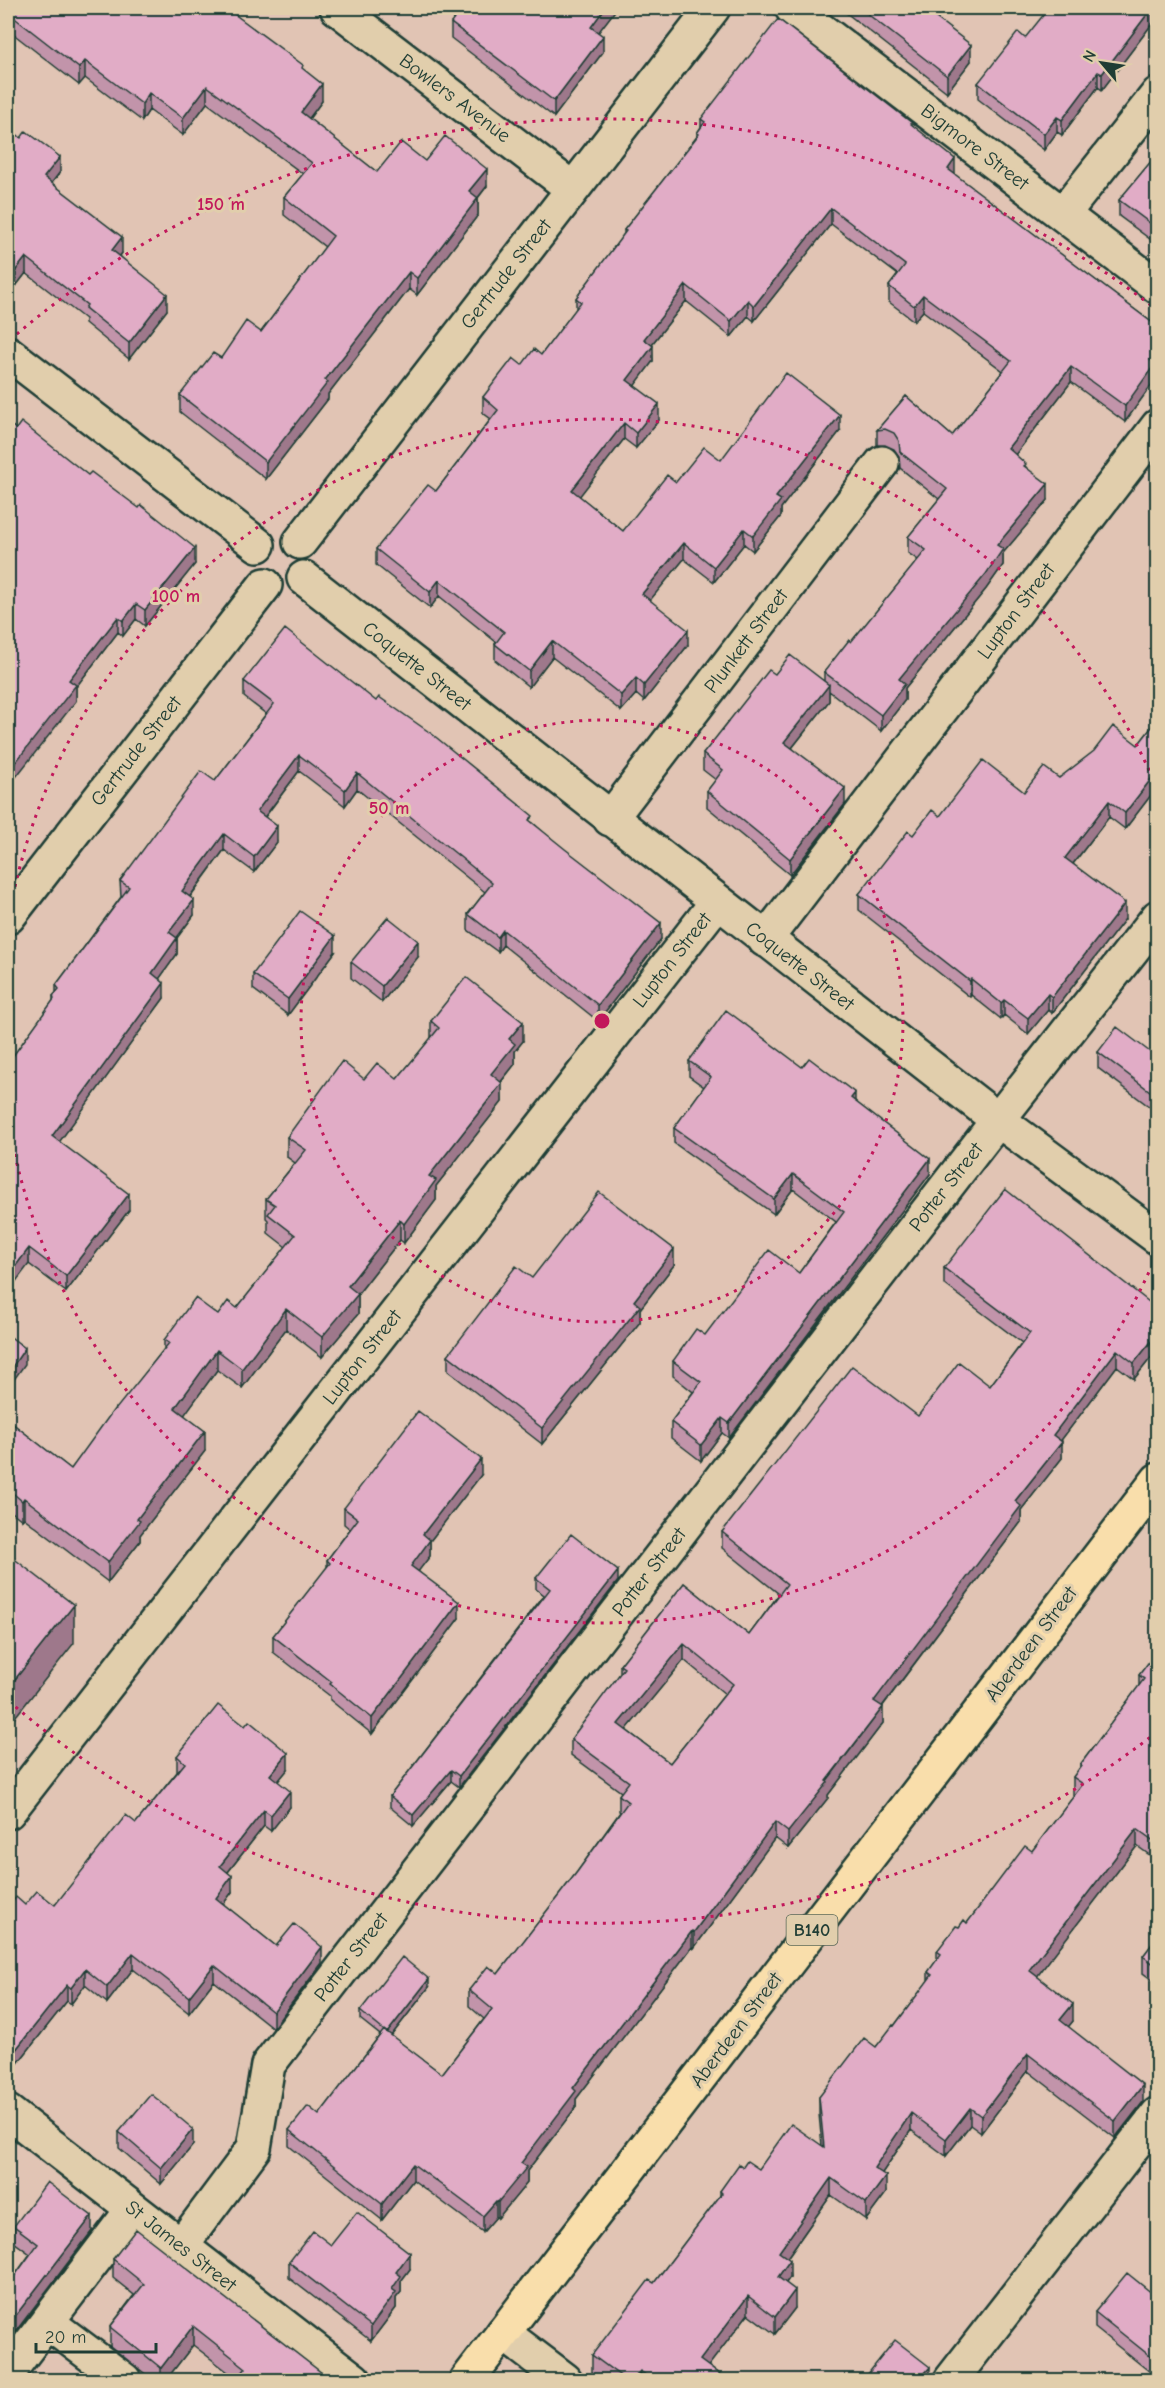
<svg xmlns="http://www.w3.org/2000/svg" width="1165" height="2388" font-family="'Comic Neue',sans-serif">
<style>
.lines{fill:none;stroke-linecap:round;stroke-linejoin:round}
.minor-casing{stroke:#1f3d34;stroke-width:38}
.major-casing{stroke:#1f3d34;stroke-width:38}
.minor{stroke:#e1ceac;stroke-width:33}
.major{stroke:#f9deab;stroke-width:33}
.wall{fill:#c294aa;stroke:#1f3d34;stroke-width:1.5;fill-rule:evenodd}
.shaded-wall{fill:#9e788b;stroke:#1f3d34;stroke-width:1.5}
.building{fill:#e1acc6;stroke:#1f3d34;stroke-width:1.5;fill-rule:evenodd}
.ring{fill:none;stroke:#c2185b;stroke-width:3;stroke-dasharray:3 6}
.labels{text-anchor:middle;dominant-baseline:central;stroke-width:6;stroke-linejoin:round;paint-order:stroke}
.shield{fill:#e1ceac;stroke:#596858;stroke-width:1.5}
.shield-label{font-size:18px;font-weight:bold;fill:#1f3d34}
.street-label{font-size:20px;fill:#1f3d34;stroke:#e1ceac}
.centre{fill:#c2185b;stroke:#e1ceac;stroke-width:3}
.ring-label{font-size:18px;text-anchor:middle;font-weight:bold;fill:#c2185b;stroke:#e1ceac;stroke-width:6;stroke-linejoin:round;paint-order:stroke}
</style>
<rect width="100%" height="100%" fill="#e1c4b4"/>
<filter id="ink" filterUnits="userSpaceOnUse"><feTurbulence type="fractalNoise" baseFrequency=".0167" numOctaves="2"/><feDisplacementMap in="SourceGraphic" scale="12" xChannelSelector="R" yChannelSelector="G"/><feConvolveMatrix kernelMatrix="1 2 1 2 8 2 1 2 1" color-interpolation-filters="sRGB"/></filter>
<g filter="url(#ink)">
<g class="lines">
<g class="minor-casing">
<path id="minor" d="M337,8l236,181
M792,8l366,279
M1063,214l95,-120
M8,353l250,192
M300,542l413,-534
M304,578l694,542 160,118
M610,819l272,-356
M8,917l257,-332
M765,940l393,-514
M8,1812l709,-910
M8,2112l346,268
M181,2246l73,-98 14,-83 730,-945 160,-203
M47,2322l77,58
M503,2333l62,47
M8,2373l125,-164
M951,2380l207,-266"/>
</g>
<g class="major-casing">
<path id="major" d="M467,2380l691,-900"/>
</g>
<use href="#minor" class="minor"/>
<use href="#major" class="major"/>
</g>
<path class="wall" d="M228,8v1l75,61 19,31 -13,18 68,53 48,-11 62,25 -9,12v17l-61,80 -8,-6 -81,105v5l-62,80 -86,-67v-17l41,-37 40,-26 64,-85 -41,-32v-18l19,-23 -96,-71 -24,32 -34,-25 -7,11 -57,-43 -6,7 -67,-52v-17z
M503,8h114l-19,24 5,20 -49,65 -103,-79v-15l48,-11z
M840,8h83l48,53 -24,31z
M1158,8v8l-56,74 -4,-3 -36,48 -5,-3 -13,18 -66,-51v-16l47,-45z
M701,119l211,6 43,50 203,152v39l-3,3v11l-30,42 -54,-40 -56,73 11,12 22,33 -45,53v12l-17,24 -81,99v12l-24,31 -52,-40v10l-37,47 53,56 -55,71 -83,-68v-16l9,-11 -13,-10v-16l72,-80 49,7v-9l27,-30 67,-82 -10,-7v-16l31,-38 -39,-31 -1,-12 -5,-7 -9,-4h-8v-15l29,-34 46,40 51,-65 -80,-60 -9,10 -25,-19v-16l9,-11 -67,-51 -77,97 -6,-5 -17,21 -45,-36 -34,43 1,17 -19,25 25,34 -23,28 -12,-9 -45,57 44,35 53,-49 45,-22 119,-29 -59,77v8l-28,35 -9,-7 -30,38 -30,-23 -34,41 38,45 -44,56 -8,-7 -15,17 -69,-54 -23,30 -34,-27v-16l1,-2 -57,-46 -9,12 -54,-43v-16l60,-58 55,-72 -8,-6v-16l39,-32 19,-10 35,-46v-11l48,-64v-4l73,-93v-4l4,-6z
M8,127l52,45 -8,11 70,70 -2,3 47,54 -38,49 -44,-36v-4l-59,-46 -10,13 -8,-7z
M1158,153v92l-39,-29v-16z
M8,423l187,141 -50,62 -9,-7 -13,17 -5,-4 -42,55v14z
M244,681l289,142 128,116 -63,82 -95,-76 -5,7 -30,-22v-16l17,-22 -128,-103 -12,17 -46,-35 -34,46 12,25 -23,30 -30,-22 -34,47 4,18 -17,23v16l-18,25 5,19 -105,144 70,68 -63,82 -37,-28 -16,-208 40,-55v-5l3,-3v-8l65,-88 -1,-16 95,-100 51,-67 -22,-17z
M1158,719v67l-33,43 -16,-12 -36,47 52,55 -73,94 -4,-3 -20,24 -24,-19 -3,4 -30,-24 -1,2 -111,-87v-16l54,-59 27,-19 84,-24 114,-47z
M335,952l-47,63 -35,-26v-15z
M418,957l-36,45 -31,-24v-16z
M431,1021l92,20 -8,10v13l-14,18 1,20 -66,84v14l-32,43 -4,-3 -42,54v20l-36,43 -36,-28 -44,59 -25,-18 -33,45 21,36 -65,84v6l-32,41 -84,-64 -2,2 -14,-11v-89l63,49 93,-120v-9l54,-25 19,-7 49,-61 -18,-14v-13l-2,-2v-19l29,-36 -8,-6v-20l77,-58h33l34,-40z
M1098,1052l60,6v55l-60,-45z
M689,1061l113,6 53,34 75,73 -201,264 -7,-5 -21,28 -30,-23v-16l22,-30 -20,-16v-15l32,-26 94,-62 37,-51 -43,-33 -19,25 -100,-71v-15l30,-41 -15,-11z
M674,1265l-34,44v13l-98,122 -94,-73v-16l84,-77z
M944,1268l214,41v40l-24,30 -17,-13 -56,74 1,18 -41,52v12l-139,185 1,16 -55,72v3l-40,50 -13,-10 -81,110 -2,-1 -116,152v8l-49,64v12l-29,35 -2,-1 -13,15 -70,-52 -31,40 -93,-74v-16l30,-15 61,-80 -20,-16v-8l69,-24 -38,49 51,38 42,-55 -15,-13v-16l29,-16 79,-102 43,-60 -1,-1v-16l2,-3 -50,-37v-16l49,-65v-9l64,-82 65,52 30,-41 -57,-46v-16l196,-116 72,-30 32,-43 -78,-59zM684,1660l41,34 -55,69 -44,-33z
M481,1475l-51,66v15l-12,15 41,47 -87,116 -42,-34v-4l-57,-44v-16l54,-68v-8l23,-31 -6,-5v-16z
M536,1578l82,3 -159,206 -8,-6 -38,45 -23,-19v-11l154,-201 -8,-6z
M1158,1650v211l-21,-15 -100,130 36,45 -5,6 75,75 -28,36 -87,-67 -47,62 -11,-8 -24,31 -35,-26 -29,43 4,20 -20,27 -35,-25 -44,63 3,19 -4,6 9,25 -20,26 -27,-20 -40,52 19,14h-124l-11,-8v-17l62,-72 66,-87v-5l23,-24 16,2 63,-23 -3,-32v-17l57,-50 18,-21 34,-45v-9l9,-12v-9l22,-24 8,-4 65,-72 42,-55 -1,-1v-18l7,-9v-3l59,-79v-11z
M177,1756l111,13 -10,12 12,26 -19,24 -7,-5 -36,46 4,20 -9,12 53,42 46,17 -49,65 -59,-47 -25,32 -56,-44 -26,34 -22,-18 -14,19 -4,-3 -57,72 -2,-2v-163l17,-3h30l81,-82 41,-51z
M1158,1936v48l-15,-11v-17z
M119,2132l74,13 -32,39 -42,-36z
M14,2226l78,5 -84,112v-58l22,-31 -16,-12z
M331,2245l79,24 -9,12v11l-5,6v10l-25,33 -82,-63v-16z
M113,2259l218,121 -94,-1 -44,-34 -27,35h-13l-43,-34v-19l24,-32 -21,-17z
M1158,2298v75l-3,3 -60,-48v-16z"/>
<path class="shaded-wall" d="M605,8h12l-26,34v-15z
M1152,8h6v8l-56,74v-16z
M603,36v16l-49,65v-16z
M971,45v16l-24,31v-16z
M85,61v17l-6,7v-17z
M1098,72v15l-36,48v-15z
M322,84v17l-21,28v-17z
M207,86v17l-24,32v-17z
M149,93v17l-7,11v-17z
M1057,117v15l-13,18v-16z
M60,157v15l-16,21v-16z
M955,159v16l-7,-6z
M487,169v17l-18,23v-18z
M478,198v17l-61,80v-17z
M831,208v16l-77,97v-15z
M122,237v16l-10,13v-16z
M26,257v16l-10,13v-16z
M409,272v17l-81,105v5l-62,80v-17l59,-82z
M686,285v16l-42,53v-15z
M167,294v16l-38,49v-16z
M923,295v16l-9,10v-15z
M748,300v16l-17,21v-16z
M653,346v15l-26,35v-16z
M1158,350v16l-3,3v11l-30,42v-16l25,-46z
M1071,367v15l-63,82v-16z
M659,404v16l-23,28v-15z
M840,415v16l-59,77v8l-28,35v-15l23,-39z
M624,423v16l-52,67v-16z
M1048,484v16l-45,53v12l-17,24 -81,99v12l-24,31v-16l18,-36 98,-134z
M744,529v15l-30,38v-15z
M684,543v16l-42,51v-16z
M195,548v16l-50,62v-16z
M439,580v16l-9,12v-16z
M136,604v15l-13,17v-15z
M118,617v15l-42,55v14l-68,86v-15l61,-92z
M688,630v15l-44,56v-16z
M552,641v16l-23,30v-16z
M636,678v16l-15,17v-16z
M829,685v16l-45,57v-16z
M299,755v16l-42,56v-16z
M1158,770v16l-33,43v-16z
M357,773v16l-12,17v-16z
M845,788v16l-55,71v-16z
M1109,801v16l-44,57v-16z
M277,826v16l-23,30v-15z
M224,834v16l-42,57v-16z
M194,900v15l-25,33v-16z
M1125,903v16l-73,94v-16z
M661,923v16l-63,82v-16z
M503,930v15l-5,7v-15z
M335,936v16l-47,63v-16z
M177,938v16l-25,35v-16z
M418,941v16l-36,45v-16z
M971,979v16l-1,2v-16z
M164,983v15l-112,154v-16z
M1048,994v16l-20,24v-16z
M1004,1000v15l-3,4v-16z
M523,1022v19l-8,10v13l-24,30v-20l18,-35z
M502,1083v19l-66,84v14l-32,43v-19l25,-48z
M855,1093v16l-4,-11z
M930,1159v15l-201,264v-15z
M793,1174v15l-19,25v-15z
M129,1194v16l-63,82v-16z
M400,1220v20l-43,55 1,-1v20l-36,43v-20l26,-51z
M29,1248v16l-21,28v-16z
M674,1249v16l-34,44v13l-98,122v-16l92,-127z
M286,1309v20l-44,59v-19z
M1158,1333v16l-24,30v-16z
M25,1348v16l-17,24v-15z
M217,1350v20l-42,58v-20z
M1117,1350v16l-64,85v-16z
M722,1418v15l-21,28v-16z
M205,1431v20l-65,84v6l-32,41v-20l29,-43z
M1062,1442v16l-41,52v12l-147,195v-16l141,-200z
M481,1459v16l-51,66v15l-19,25v-15l12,-32z
M24,1498v20l-2,2v-19z
M618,1571v10l-159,206v-11z
M459,1602v16l-87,116v-16z
M74,1605v38l-66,83v-38z
M684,1644v16l-66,80v-16z
M883,1707v16l-55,72v3l-40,50v-16z
M288,1753v16l-18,22v-16z
M451,1770v11l-38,45v-11z
M290,1791v16l-19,24v-16z
M264,1810v16l-44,56v-16z
M775,1822v16l-81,110v-16z
M1137,1829v17l-108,141v-17z
M232,1876v16l-16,22v-16z
M692,1931v16l-116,152v8l-49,64v12l-29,35v-16l23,-39 52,-75z
M322,1947v16l-49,65v-16z
M133,1953v16l-26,34v-16z
M214,1965v16l-25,32v-16z
M85,1969v16l-14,19v-16z
M429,1979v8l-42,54v-8z
M67,1985v16l-57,72v-16z
M1073,2004v17l-13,16v-17z
M1028,2054v17l-47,62v-17z
M1143,2085v17l-28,36v-17z
M970,2108v17l-24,31v-17z
M911,2113v17l-37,55v-17z
M193,2129v16l-32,39v-16z
M413,2164v16l-31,40v-16z
M886,2176v17l-20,27v-17z
M831,2178v17l-52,74v-17z
M496,2201v16l-13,15v-16z
M92,2216v15l-76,100v-16z
M410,2253v16l-9,12v11l-5,6v10l-25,33v-15l21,-37 4,-17z
M790,2260v17l-12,17v-17z
M795,2290v18l-20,26v-17z
M748,2296v18l-48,63v-17z
M16,2315v16l-8,12v-16z
M193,2326v19l-27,35h-5v-12z
M1158,2357v16l-3,3v-16z
M930,2367v13h-11z
M640,2371v9h-7z"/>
<path class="building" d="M19,8h207l77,57 -1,3 20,16 -21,28 76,60 24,-30 24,19 20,-25 42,33 -18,22 9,7 -61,80 -8,-6 -84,108 3,2 -62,80 -86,-67 33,-42 8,5 25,-37 15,11 72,-96 -49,-39 28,-34 -105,-77 -24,32 -34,-25 -7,11 -57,-43 -6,7 -67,-52z
M462,8h31l6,4 4,-4h102l-14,19 12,9 -49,65 -103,-78z
M860,8h63l48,37 -24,31z
M1049,8h103l-50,66 -4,-2 -36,48 -5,-3 -13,17 -66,-51 40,-51 7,6z
M778,19l134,104 -1,1 44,35 -7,10 210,158v23l-8,10 5,4 -30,42 -54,-39 -63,81 18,16 -2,2 24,18 -51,61 6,4 -17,25 -87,105 6,5 -24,31 -57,-43 25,-32 2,2 75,-92 -18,-13 39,-48 -47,-37 -1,-11 -5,-8 -9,-4 -8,1 29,-34 46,40 59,-75 -88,-66 -9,11 -25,-20 16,-21 -74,-57 -77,98 -6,-6 -17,21 -45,-36 -42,54 9,7 -26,34 32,24 -23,29 -12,-10 -52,67 51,41 44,-56 9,7 28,-35 17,13 65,-87 54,42 -64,82 5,3 -28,36 -9,-7 -30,38 -30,-24 -42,51 46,36 -44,55 -8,-7 -15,17 -69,-54 -23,30 -34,-27 9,-12 -65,-52 -9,12 -54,-43 52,-64 8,6 62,-81 -15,-13 30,-39 9,7 12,-16 7,6 40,-53 -5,-4 50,-67 -2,-1 75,-96 -2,-1 8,-11 -4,-3z
M8,127l13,11 5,-7 34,26 -16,20 78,60 -10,13 55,44 -38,49 -44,-35 2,-3 -61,-48 -10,13 -8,-7z
M1158,153v76l-39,-29z
M21,422l67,53 3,-3 48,36 2,-3 54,43 -50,62 -9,-6 -13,17 -5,-4 -49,63 7,5 -68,87v-349l8,6z
M285,629l91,72 3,-4 53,37 101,82 -4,4 36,29 96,74 -63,82 -95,-75 -5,7 -30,-23 24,-31 -135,-110 -12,17 -46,-35 -42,56 20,15 -23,31 -30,-23 -42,57 12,9 -25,32 8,6 -25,35 12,10 -112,153 77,58 -63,82 -37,-28 -21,28v-224l5,4 41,-57 -1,-3 6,-7 -3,-4 73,-98 -9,-6 81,-110 14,10 59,-77 -30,-23z
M790,655l39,30 -45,57 61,46 -55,71 -83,-68 16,-21 -20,-16 66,-84 6,4z
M1158,719v51l-33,43 -16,-12 -44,57 60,45 -73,94 -4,-3 -20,24 -24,-18 -3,3 -30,-24 -1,2 -111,-87 49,-63 5,4 19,-25 8,6 43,-56 41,32 20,-25 15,11 35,-27 19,-25 25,19z
M300,911l35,25 -47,63 -35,-25z
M388,917l30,24 -36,45 -31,-24z
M466,977l57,45 -14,17 6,5 -24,30 11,9 -73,93 7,4 -32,44 -4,-4 -52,66 10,8 -36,43 -36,-28 -44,60 -25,-19 -42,58 30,23 -68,88 3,2 -32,41 -84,-64 -2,3 -14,-12v-69l63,49 44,-61 1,1 53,-66 -5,-3 31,-42 23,17 10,-14 9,7 58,-73 -27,-21 7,-9 -9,-6 40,-49 -19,-13 55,-76 22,18 13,-16 20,16 42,-51 -8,-7z
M726,1010l76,57 7,-9 46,35 -4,5 79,61 -201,264 -7,-5 -21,27 -30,-23 30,-40 -28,-21 23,-32 9,6 64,-85 30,23 45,-61 -51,-38 -19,25 -100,-71 37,-51 -22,-16z
M1117,1027l41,31v39l-60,-45z
M1005,1189l153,120v24l-24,30 -17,-13 -64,85 9,7 -47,59 6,5 -147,195 9,6 -57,74 2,1 -40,50 -13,-10 -81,110 -2,-1 -119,157 3,3 -55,72 6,4 -29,35 -2,-1 -13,15 -70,-52 -31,40 -93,-74 19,-24 11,9 65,-85 58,44 50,-65 -23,-19 19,-24 10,8 79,-102 51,-70 -9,-7 10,-13 -58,-43 53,-71 -4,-3 64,-82 65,52 38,-51 -65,-52 130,-166 66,50 41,-54 31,24 40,-53 -86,-65zM684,1644l49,40 -63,79 -52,-39z
M599,1192l75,57 -40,52 6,5 -98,122 -94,-73 68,-89 16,12z
M8,1335l17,13 -17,25z
M418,1411l63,48 -58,75 7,6 -19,26 48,36 -87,116 -42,-34 2,-2 -59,-46 57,-73 -3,-3 31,-41 -14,-11z
M571,1534l47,37 -159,205 -8,-6 -38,45 -23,-19 160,-207 -14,-11z
M8,1554l66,51 -66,83z
M1158,1650v194l-21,-15 -108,141 44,34 -13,16 83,65 -28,36 -87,-67 -47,62 -11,-8 -24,31 -35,-26 -37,55 12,8 -20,27 -35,-25 -52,74 11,8 -12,17 17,13 -20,27 -27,-21 -48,64 27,20h-74l-13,-9 -7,9h-7l-34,-25 57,-75 5,3 68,-90 -2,-2 19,-27 4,3 4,-6 12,8 32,-45 33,23 -5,-50 45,-59 12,9 17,-22 1,1 38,-51 -4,-3 13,-18 -4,-3 19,-25 3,1 5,-7 3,3 58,-77 7,5 51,-67 -10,-7 8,-11 -1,-1 64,-86 -5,-4z
M218,1705l27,21 4,-5 39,32 -18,22 20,16 -19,24 -7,-5 -44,56 12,10 -16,22 60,48 18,-22 28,23 -49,65 -59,-47 -25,32 -56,-44 -26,34 -22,-18 -14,19 -4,-3 -57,72 -2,-2v-147l8,-11 9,8 12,-14 18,14 71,-90 10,8 49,-60 -8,-7z
M1158,1936v31l-15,-11z
M402,1957l27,22 -42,54 -27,-22z
M151,2094l42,35 -32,39 -42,-36z
M47,2182l45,34 -76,99 -8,-7v-23l30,-41 -24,-18z
M357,2212l53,41 -14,19 5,4 -9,13 4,3 -25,34 -82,-64 24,-31 18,14z
M136,2229l195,151h-95l10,-12 -53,-42 -32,42 -51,-41 34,-43 -31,-25z
M1127,2273l31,25v59l-3,3 -60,-48z
M8,2309l8,6 -8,12z
M895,2340l35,27 -11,13h-56z"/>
</g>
<g class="ring">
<circle cx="602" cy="1021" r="301"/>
<path d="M1156 1256A602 602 0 0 1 8 1120M8 922A602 602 0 0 1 1156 786"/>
<path d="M1157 1732A902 902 0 0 1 10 1702M10 340A902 902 0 0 1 1157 310"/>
</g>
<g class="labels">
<rect class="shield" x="786.5" y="1915" width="51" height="30" rx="4.5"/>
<g class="shield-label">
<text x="812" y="1930">B140</text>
</g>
<g class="street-label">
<text transform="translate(455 98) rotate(37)">Bowlers Avenue</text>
<text transform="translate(975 147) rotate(37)">Bigmore Street</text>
<text transform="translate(506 274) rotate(-52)">Gertrude Street</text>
<text transform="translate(1016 611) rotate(-53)">Lupton Street</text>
<text transform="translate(746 641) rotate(-53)">Plunkett Street</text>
<text transform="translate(417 666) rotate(38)">Coquette Street</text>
<text transform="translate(136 751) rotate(-52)">Gertrude Street</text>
<text transform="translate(672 960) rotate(-52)">Lupton Street</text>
<text transform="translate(800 966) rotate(38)">Coquette Street</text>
<text transform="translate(946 1187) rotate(-52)">Potter Street</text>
<text transform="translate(362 1357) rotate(-52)">Lupton Street</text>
<text transform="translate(649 1572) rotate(-52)">Potter Street</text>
<text transform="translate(1031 1644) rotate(-53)">Aberdeen Street</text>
<text transform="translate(351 1957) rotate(-52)">Potter Street</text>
<text transform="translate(736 2030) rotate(-53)">Aberdeen Street</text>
<text transform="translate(181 2246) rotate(38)">St James Street</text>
</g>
</g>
<circle cx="602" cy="1021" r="9" class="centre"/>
<g class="ring-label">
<text x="221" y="210">150 m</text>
<text x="176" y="602">100 m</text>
<text x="389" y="814">50 m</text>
</g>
<rect width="1165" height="2388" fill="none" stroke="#e1ceac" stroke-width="30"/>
<rect x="15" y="15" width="1135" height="2358" fill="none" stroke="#1f3d34" stroke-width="2" filter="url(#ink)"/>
<g transform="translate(1102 63) rotate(299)" stroke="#e1ceac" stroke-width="4.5" paint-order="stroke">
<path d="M0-4.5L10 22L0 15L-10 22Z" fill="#1f3d34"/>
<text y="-9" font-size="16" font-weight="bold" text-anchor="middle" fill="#1f3d34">N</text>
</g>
<path d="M36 2343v9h120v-9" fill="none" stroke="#1f3d34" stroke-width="3"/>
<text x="45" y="2343" font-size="18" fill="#1f3d34" stroke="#e1ceac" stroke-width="4.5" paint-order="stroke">20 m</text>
</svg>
